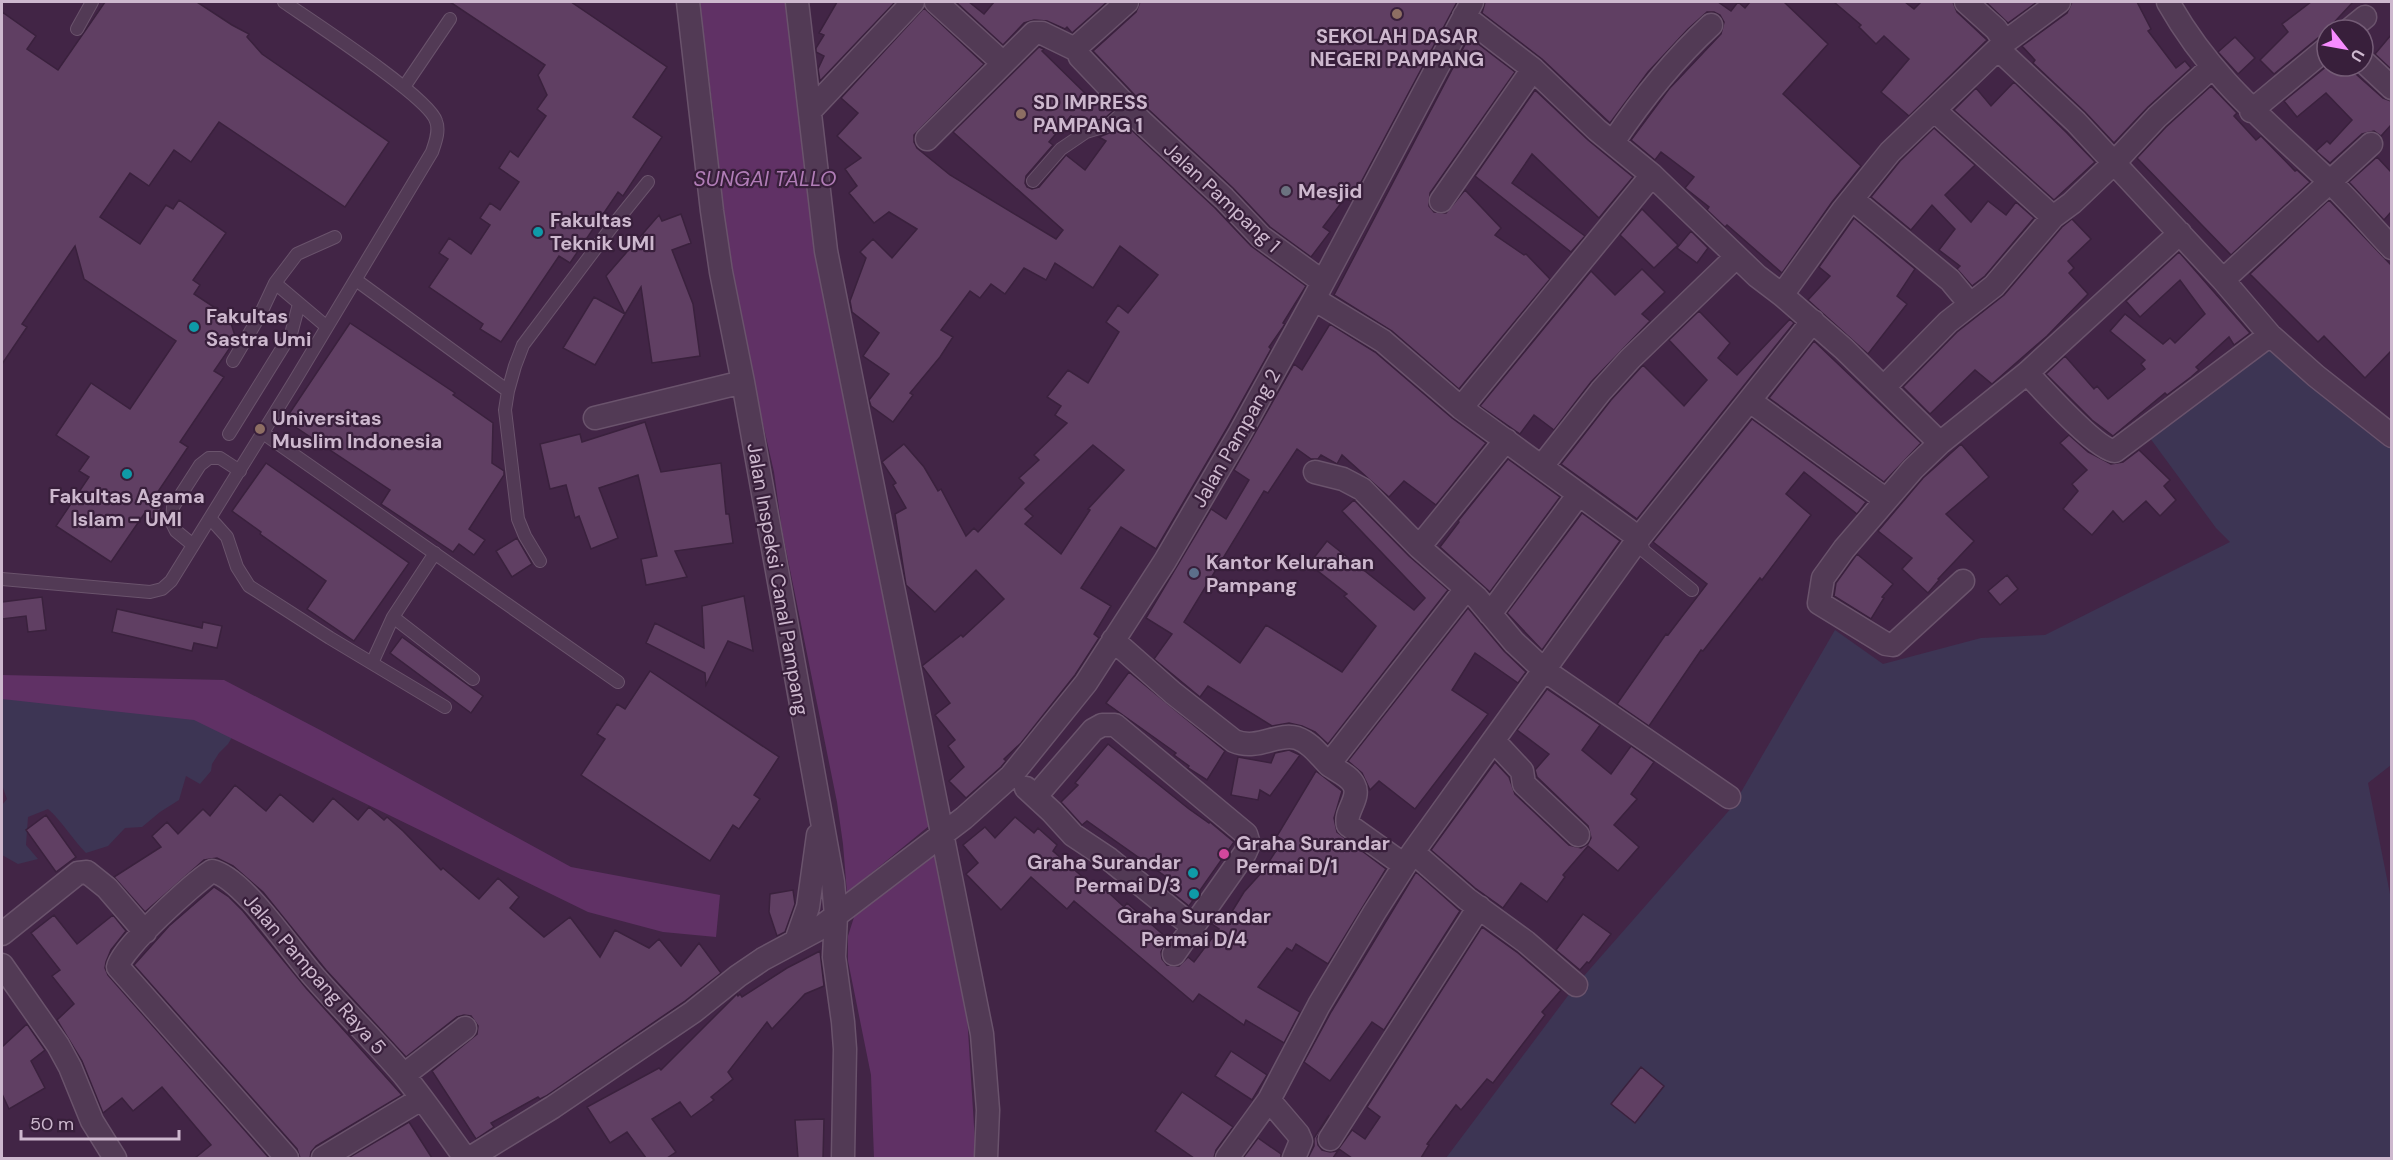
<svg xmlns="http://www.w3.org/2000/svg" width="2393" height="1160" font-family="'DM Sans',sans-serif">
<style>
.green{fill:#3d3554}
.water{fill:#603165}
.building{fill:#603f63;stroke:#3a213d;stroke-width:1.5;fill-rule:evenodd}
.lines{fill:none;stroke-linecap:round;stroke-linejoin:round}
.service-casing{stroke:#6a536c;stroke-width:14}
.minor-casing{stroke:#6a536c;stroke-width:25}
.service{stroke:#523a55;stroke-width:12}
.minor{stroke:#523a55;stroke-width:22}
.education-dot{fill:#8d6e63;stroke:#381f3b;stroke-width:2}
.worship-dot{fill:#6b7280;stroke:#381f3b;stroke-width:2}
.culture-dot{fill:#0f9aa8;stroke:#381f3b;stroke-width:2}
.service-dot{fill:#5c6f8a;stroke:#381f3b;stroke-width:2}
.hotel-dot{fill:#d1479c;stroke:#381f3b;stroke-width:2}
.labels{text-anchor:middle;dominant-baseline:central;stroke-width:4.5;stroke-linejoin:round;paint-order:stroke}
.poi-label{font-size:20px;font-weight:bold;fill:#cdb8ce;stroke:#381f3b;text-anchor:start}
.street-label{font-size:20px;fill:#cdb8ce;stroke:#381f3b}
.water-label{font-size:21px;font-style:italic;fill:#b17db7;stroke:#381f3b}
</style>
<rect width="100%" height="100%" fill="#422546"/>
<path class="green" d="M2269,345l122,102v318l-23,18 23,116v259h-945l130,-173 157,-179 102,-176 48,34 98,-26 64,-3 185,-93 -14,-14 -66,-90z
M2,691l244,23 -18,30 -9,9 -7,11 -1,7 -11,13 -14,-8 -7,24 -19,12 -18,15 -17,1 -17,18 -22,7c-14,-14 -23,-31 -38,-44l-20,8 -2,28 12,14 -20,5 -16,-9v-50l5,-6 -5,-14z"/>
<path class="water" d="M699,2h94l142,819 -88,72 -4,-49 -6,-42 -55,-272 -8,-58 -16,-70 -31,-161 -10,-57 -3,-66z
M2,675l222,5 98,51 249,136 149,28 -4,42 -53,-5 -75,-20 -394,-192 -192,-21z
M939,849l28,166 9,143h-102l-3,-83 -23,-114v-25l7,-22z"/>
<path class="building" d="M105,2h92l35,23 17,9 -2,3 15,17 127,88 -44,65 -126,-85 -28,40 -17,-12 -25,36 -19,-13 -30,44 40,27 26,-39 7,4 6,-9 47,33 -33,47 7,5 -6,9 35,23 7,22 -22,32 10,6 -44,65 8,5 -35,52 10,7 -10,14 -9,-6 -33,48 -55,-36 33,-49 -10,-6 10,-14 -33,-22 35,-52 39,26 46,-68 -92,-62 -9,-33 -53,78 5,3 -25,37v-352l34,24 -9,13 31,21z
M450,2h121l96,65 -34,50 29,20 -39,59 -5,-4 -48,71 -11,-7 -58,86 -21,-13 3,-5 -54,-37 19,-28 -9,-6 10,-15 22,16 19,-29 -10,-7 10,-15 10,7 19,-28 -20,-14 11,-17 8,6 28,-41 -9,-7 10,-14 -9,-20 7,-10z
M837,2h58l-75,79 -2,-12 6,-13 -8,-4v-4l8,-13 -5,-2z
M956,2h13l15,12 10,-12h113l-35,31 -5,-6 -2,2 -18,-8 -13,-1 -10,3 -21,22z
M1140,2h317l-106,199 -6,-3 -22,29 7,5 -19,25 -41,-30 -37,-39 -84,-78 -56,-59 43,-39z
M1485,2h233l13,9 7,-9 7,6 5,-6h34l44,42 -45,50 78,72 -29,36 -50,71 -55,-48 -2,2 -18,-17 2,-3 -24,-19 9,-11 -33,-25 -6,8 -24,-20 38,-51 52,-55 3,-12 -4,-7 -6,-3h-7l-19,17 -40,43 -38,51 -68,-64 -60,-46z
M1834,2h71l9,7 7,-7h32l4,10 30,28 -78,76 -28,-24 28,-33 -25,-23 -8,8 -17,-17 2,-2z
M1986,2h51l-29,21z
M2072,2h65l14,27 -3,2 28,37 9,-7 6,7 -43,39 -34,36 -29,-31 -52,-49 2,-3 -13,-14 45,-33z
M2311,2h42l-26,28v5l-9,3 -44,36 -14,-14 28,-28 -6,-8z
M924,8l60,56 -70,71v7l3,6 33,27 106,64 7,-9 -110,-98 86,-85 5,2 -2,2 50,49 5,-5 16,16 -8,7 -22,6 -12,-8 -22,26 4,3 -27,31 -1,7 2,4 5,2 7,-2 27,-32 19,15 21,-29 -7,-4 15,-6 10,-8 91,85 36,38 55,40 -23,37 2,1 -2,3 -14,20 2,2 -43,77 -72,123 -35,-22 -40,61 30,18 -17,28 5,4 -24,37 -54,68 -17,16 2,2 -5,6 -35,31 -17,-17 15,-14 -16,-21 7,-6 -20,-25 15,-12 -28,-37 39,-31 2,2 41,-38 -28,-29 -41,42 -29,-27 -11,-71 11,-6 -13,-23 3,-2 -14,-21 22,-18 20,23 14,24 3,-2 25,47 8,-8 4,4 46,-49 -5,-5 20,-18 -5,-5 33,-32 -12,-8 6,-9 -14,-9 21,-27 20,13 31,-51 -13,-10 12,-17 10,8 30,-38 -38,-29 -27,42 -38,-25 -9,17 -22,-12 -19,26 -14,-10 -11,14 -10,-7 -29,39 12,7 -13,20 -30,36 3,2 -20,27 -22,-16 -2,-6 20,-26 -26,-18 16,-23 -27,-21 -2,-11 16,-43 -6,-6 13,-13 19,19 25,-29 -28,-17 -15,11 -25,-30 8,-7 -12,-17 16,-11 -24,-22 21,-23 -17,-15zM1093,445l31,25 -36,39 2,1 -29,44 -36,-30 8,-8 -8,-7z
M2391,35v34l-16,-15z
M1469,37l46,35 -85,121 -1,13 5,6 12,1 19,-23 36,38 -6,7 29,20 2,-1 24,25 -91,110 -67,-58 -58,-36z
M2235,37l20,21 -17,16 -20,-22z
M2327,66h23l7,9 26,23 8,3v24l-10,11 -7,-5 -12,3 -32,29 -14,-12 11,-10 3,3 22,-24 -26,-27 -29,24 -13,-16z
M2014,82l52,50 29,30 -41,38 -100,-90 22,-22 15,18z
M2211,86l26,27 -3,3 22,24 5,-4 34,35 2,-1 13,12 -79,73 -94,-97 29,-31z
M1535,90l53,50 45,37 -34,41 -67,-64 -20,29 73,53 -14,16 -96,-76z
M1934,128l41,37 -30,30 26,27 17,-21 18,14 10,-13 18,16 -49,58 -13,10 -15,-17 3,-3 -21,-16 16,-21 -23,-24 -21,25 -40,-33 29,-36z
M2377,157l14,15v40l-7,8 -35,-38z
M2329,200l62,65v86l-26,27 -41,-42 -6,6 -68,-68z
M1642,209l36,36 -24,23 -34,-33z
M681,214l10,29 -19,7 21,54 7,52 -48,7 -11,-76 -16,27 -19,-38 53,-61 3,6z
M1854,218l61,51 -18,27 10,8 -39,50 -60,-54 22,-24 -11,-9z
M2072,219l19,20 -23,22 6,7 -5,5 19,21 -41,42 -55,48 -17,-14 -45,44 -27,-27 54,-55 47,-37 58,-68z
M1691,231l17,17 -11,15 -20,-15z
M2179,252l71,81 -16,12 -5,-8 -33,30 3,3 -8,7 -24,18 -2,-2 -52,43 -21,-16 -46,-46 19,-18 29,33 3,-3 11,13 37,-30 -4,-5 4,-4 -35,-29 15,-17 38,30 7,-6 5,5 30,-29 -25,-34 -40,37 -14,-16z
M1642,269l23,23 -23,22 8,7 -59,61 -37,48 -20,-15 -14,19 -40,-28 111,-135 24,24z
M594,297l31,17 -30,51 -32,-17z
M1699,311l31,32 -12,15 19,17 53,-56 4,4 -157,196 -76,-55 50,-64 32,-35 41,41 23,-26 -38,-40z
M350,323l105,70 -2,2 40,28 -1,40 12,8v4l-35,54 16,11 -11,15 -15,-11 -6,8 -72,-48 9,-14 -105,-70z
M1330,324l45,28 77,66 34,25 -50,62 -32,-24 -15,16 -47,-42 -5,9 -16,-9 -3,4h-7l-14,-10 -29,44 -4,-2 -80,131 56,41 26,-38 76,47 34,-46 -32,-30 3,-2 -38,-30 18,-23 87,69 11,-12 -83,-87 12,-11 55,56 39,34 -120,154 -13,-12 -13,-6 -13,-3 -17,3 -64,-40 -8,11 -46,-38 18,-25 -26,-16 65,-109 15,10 23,-39 -15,-10 60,-106 8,6z
M1814,341l107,102 -37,39 -115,-84z
M1752,419l114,83 -9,12 -53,-42 -18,22 25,21 -49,65 -2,-2 -57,73 -2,-1 -52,76 -32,-22 49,-70 2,1 39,-51 -54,-42z
M645,422l16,50 60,-9 5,51h3l4,29 -58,8 12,26 -41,8 -5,-26 16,-3 -19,-81 -39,13 19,50 -27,11 -12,-33 -4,2 -9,-33 -16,4 -10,-45 40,-10 2,8z
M2069,435l19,17 23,12 12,-2 16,-12 31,30 -6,6 12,14 -16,16 -14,-15 -23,21 -10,-11 -21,24 -29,-26 15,-18 -6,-7 15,-14 -27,-27z
M1961,444l28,33 -43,37 28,27 -36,38 1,1 -11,13 -26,-24 10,-11 -34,-27 45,-53z
M1508,459l52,38 -70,95 -50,-45 19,-25 -1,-1z
M266,463l143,100 -55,78 -47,-32 19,-28 -66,-47 1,-2 -29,-21z
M1582,513l38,28 -78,109 -35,-37z
M517,538l15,26 -20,13 -16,-26z
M1857,554l36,30 -11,13 2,1 -13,21 -37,-23 2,-13z
M2007,575l11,14 -18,16 -12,-14z
M744,596l9,55 -25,-10 -22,44 -1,-12 -59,-30 9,-20 49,25 -2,-42z
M42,597l4,33 -18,2 -2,-16 -24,3v-17z
M1468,608l36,43 22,21 -8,11 -43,-30 -23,37 36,24 -73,95 -36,-28 -9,9 -8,-17 -14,-12z
M117,609l85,19 1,-6 19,4 -5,22 -23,-5 -2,8 -80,-19z
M402,637l81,59 -12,17 -81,-60z
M650,671l129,86 -25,38 6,4 -21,30 -6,-4 -23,36 -129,-86 24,-36 -8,-5 20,-30 8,5z
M1129,672l96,79 -18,29 -19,-12 1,-2 -15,-11 2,-2 -70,-50z
M1547,689l53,36 -18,25 29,24 20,-28 23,16 -23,32 6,5 -23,26 25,22 -21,24 -30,-25 -25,29 2,2 -18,25 -26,-19 -18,25 -28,-20 -44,-38 64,-88 14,15 6,17 54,51 12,3 7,-4 3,-6 -3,-12 -51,-49 -2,-7 14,-16 -32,-24z
M1108,744l81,65 20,14 1,-1 24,20 -45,64 -25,-20 5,-7 -82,-58 -5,4 -21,-23 17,-17 -3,-2z
M1289,750l11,5 -30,41 -10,-6 -2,10 -27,-5 7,-38 33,6 4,-10z
M1316,771l26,20 -8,27 3,14 49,37 -58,95 -32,-20 -4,7 -5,-3 -29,39 42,25 -16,31 -38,-23 -2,5 -45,-31 -6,8 -119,-101 -7,8 -36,-32 -30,33 -35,-36 12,-11 -15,-18 22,-18 10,11 20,-21 19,16 4,-5 19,17 -4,6 40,35 4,-4 27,25 3,-4 41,36 -7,13 1,7 5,6 12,1 9,-9 6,5 25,-33 -7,-5 6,-10 10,4 16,-26 19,-21 20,-31 -6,-4z
M235,785l31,26 14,-17 33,28 20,-24 25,22 11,-13 15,13 3,-3 16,14 38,39 2,-2 36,31 19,-21 21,19 -9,11 34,29 26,-20 30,40 15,-27 34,18 10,-9 22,27 18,-23 22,30 -36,28 -139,95 -6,3 -2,-2 -47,26 3,4 -18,12 -44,-68 45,-37 1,-8 -7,-10 -7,-1 -7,2 -51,40 -80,-87 -63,-78 -30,-26 -16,-8 -13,2 -59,52 -31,-35 47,-30 -9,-11 15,-14 11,12 25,-25 7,7z
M46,815l30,42 -20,15 -30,-42z
M1416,872l44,39 -76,119 -12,-8 -42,59 -26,-19 27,-50z
M214,887l15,10 14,14 63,77 96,107 -86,51 -5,6 -1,6h-10l-3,-9 -163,-184 35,-39z
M793,890l2,14 -10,28 -8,4 -8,-24 1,-18z
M1583,914l28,20 -22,29 -2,-1 -7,8 -24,-20z
M54,915l23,29 36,-29 13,16 -15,19 -5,12 -1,6 3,7 161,183h-74l16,-13 -49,-58 -29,24 -11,-13 -19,15 -21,-52 -25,-41 17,-16 -22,-28 8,-6 -29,-37z
M1482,927l36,26 43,37 -19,22 3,3 -52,68 -6,-4 -26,31 -5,-5 -29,39 2,1 -8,13h-69l-13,-9 -6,9h-25l6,-12v-8l15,-23 -12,23 1,7 4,5 8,2 7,-1 15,-21 13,9 15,-22 -13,-10z
M820,951l4,35 -19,8 -33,35 -5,-7 -39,50 5,7 -22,18 3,3 -23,17 -11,-15 -28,17 24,33 -9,6h-21l-19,-26 -17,11 -23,-36 72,-39 2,2 76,-76 1,2 2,-2 2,3 45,-29z
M27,1024l18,26 -14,11 14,27 -36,21 -7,-15v-47z
M1231,1051l36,24 -15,25 -37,-24z
M1641,1067l23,19 -29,37 -24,-19z
M1182,1092l51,35 -17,23 -2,8h-20l-39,-27z
M824,1119l-1,39h-25l-3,-38z
M409,1122l23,36h-84z
M1258,1138l23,16v4h-38z"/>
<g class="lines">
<g class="service-casing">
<path id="service" d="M77,29l15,-27
M404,87l46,-68
M1033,181l28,-32 25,-17 23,-7 19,-17
M356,280l152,111
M327,327l-52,-44 22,-29 38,-17
M233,361l26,-44 16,-34
M263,433l355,249
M229,434l62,-100 8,-30
M210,518l17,19 10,30 12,19 81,52 115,69
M1639,538l5,13 48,39
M193,545l-17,-14 -4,-8 1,-16 27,-42 9,-7h11l20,13
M540,561l-15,-25 -7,-17 -13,-109 3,-19 7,-25 8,-21 88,-117 37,-46
M2,579l148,13 12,-3 9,-8 123,-199 138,-230c3,-9 8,-21 4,-31 -7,-24 -126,-101 -152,-119
M393,617l80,62
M372,663l21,-46 42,-64"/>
</g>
<g class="minor-casing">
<path id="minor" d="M688,2l24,209 9,61 22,110 90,500 3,34 -2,41 9,65 2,27 -2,109
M797,2l29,249 156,783 6,76 -2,48
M936,2l66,60
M1127,2l-46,41 -4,7 3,7 60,63 84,78 37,39 62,45
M1966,2l30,27 9,13
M2168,2c44,78 98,119 161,179 22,21 42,45 63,67
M1464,16l69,53 64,61 55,45 105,101 25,19 62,54 96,94
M2349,30l16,-13
M1998,49l78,73 147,158 47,55 46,41 76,60
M2363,61l29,27
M811,110l102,-108
M1934,110l119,107
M2251,111l76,-63
M927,139l107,-106h8l35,17
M1613,142c29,-43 60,-82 98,-117
M1852,199l98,81 20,24
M1441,201l92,-132
M2223,280l148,-136
M1782,295l61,-85 47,-58 115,-110 54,-40
M1314,299l69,42 78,67 178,130
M2027,373c15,16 70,77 88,78l155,-116
M1884,387l64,-65 46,-36 59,-69 19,-14 42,-40 43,-46 54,-49
M1750,401l135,98
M1461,408l191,-233
M595,418l148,-36
M1542,466l59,-75 29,-32 106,-102
M1315,472l28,7 19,10 57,58 58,51 37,44 30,28 185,127
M1419,547l87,-107
M1963,581l-70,64 -7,-1 -67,-41 4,-25 21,-29 69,-80 27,-26 87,-70 153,-140
M1490,614l89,-120
M1113,640l60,53 61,48c24,10 44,-9 63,-3 14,5 22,17 32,27 8,6 21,11 25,20 7,13 -10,27 -6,40l56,40
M1494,741l28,30 2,13 54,51
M1329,764l137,-175
M1026,788l26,24 21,23 36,24 83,67
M1036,796l57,-66 9,-5h13l131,109 3,10 -4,9 -71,101
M1413,852l54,47 59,43 50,43
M2,934l76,-61 9,-1 20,16 38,44
M796,941l12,-34 10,-72
M2,965l56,80 12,22 22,54 23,37
M404,1075l61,-47
M1269,1100l29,34 3,7 -7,17
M1330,1139l149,-232
M287,1158l-169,-191c2,-18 77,-85 94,-96 32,7 80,82 104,108 28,32 59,62 87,95 22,27 42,56 62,84
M323,1158l98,-59
M470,1158l83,-51 140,-95 45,-36 25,-17 54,-29 147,-112 47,-42 75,-93 79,-122 75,-128 74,-134 158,-297
M1227,1158l42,-58 50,-95 55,-92 39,-61 226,-314 174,-217"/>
</g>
<use href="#service" class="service"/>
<use href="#minor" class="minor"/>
</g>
<g class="education-dot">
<circle cx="1397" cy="14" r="6"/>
<circle cx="1021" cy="114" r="6"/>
<circle cx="260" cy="429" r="6"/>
</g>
<circle class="worship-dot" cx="1286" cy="191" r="6"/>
<g class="culture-dot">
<circle cx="538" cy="232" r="6"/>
<circle cx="194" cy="327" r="6"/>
<circle cx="127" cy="474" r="6"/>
<circle cx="1193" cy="873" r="6"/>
<circle cx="1194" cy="894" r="6"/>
</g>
<circle class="service-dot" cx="1194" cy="573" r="6"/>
<circle class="hotel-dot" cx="1224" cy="854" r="6"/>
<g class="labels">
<g class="poi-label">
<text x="1397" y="36" text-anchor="middle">SEKOLAH DASAR<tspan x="1397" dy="23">NEGERI PAMPANG</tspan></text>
<text x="1033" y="102">SD IMPRESS<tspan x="1033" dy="23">PAMPANG 1</tspan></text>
<text x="1298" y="191">Mesjid</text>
<text x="550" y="220">Fakultas<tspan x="550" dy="23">Teknik UMI</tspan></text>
<text x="206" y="316">Fakultas<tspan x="206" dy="23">Sastra Umi</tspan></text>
<text x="272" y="418">Universitas<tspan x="272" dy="23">Muslim Indonesia</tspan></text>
<text x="127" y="496" text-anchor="middle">Fakultas Agama<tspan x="127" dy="23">Islam - UMI</tspan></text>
<text x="1206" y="562">Kantor Kelurahan<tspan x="1206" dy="23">Pampang</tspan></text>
<text x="1236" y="843">Graha Surandar<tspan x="1236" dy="23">Permai D/1</tspan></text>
<text x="1181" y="862" text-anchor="end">Graha Surandar<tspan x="1181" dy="23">Permai D/3</tspan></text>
<text x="1194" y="916" text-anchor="middle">Graha Surandar<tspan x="1194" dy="23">Permai D/4</tspan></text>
</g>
<g class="street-label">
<text transform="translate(1222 197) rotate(43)">Jalan Pampang 1</text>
<text transform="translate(1236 438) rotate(-60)">Jalan Pampang 2</text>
<text transform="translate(778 579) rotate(80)">Jalan Inspeksi Canal Pampang</text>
<text transform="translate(315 974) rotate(49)">Jalan Pampang Raya 5</text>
</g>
<g class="water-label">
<text x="765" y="179">SUNGAI TALLO</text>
</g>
</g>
<rect width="2393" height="1160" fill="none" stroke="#cdb8ce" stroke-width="6"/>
<g transform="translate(2345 48) rotate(121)"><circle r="28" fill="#381f3b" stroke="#745c76" stroke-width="1.5"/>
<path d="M0-4.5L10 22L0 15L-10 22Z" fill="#f78cff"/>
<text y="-9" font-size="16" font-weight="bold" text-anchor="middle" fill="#cdb8ce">U</text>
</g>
<path d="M21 1130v9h158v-9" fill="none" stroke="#cdb8ce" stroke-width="3"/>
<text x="30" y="1130" font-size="18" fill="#cdb8ce" stroke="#381f3b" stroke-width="4.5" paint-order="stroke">50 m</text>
</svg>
